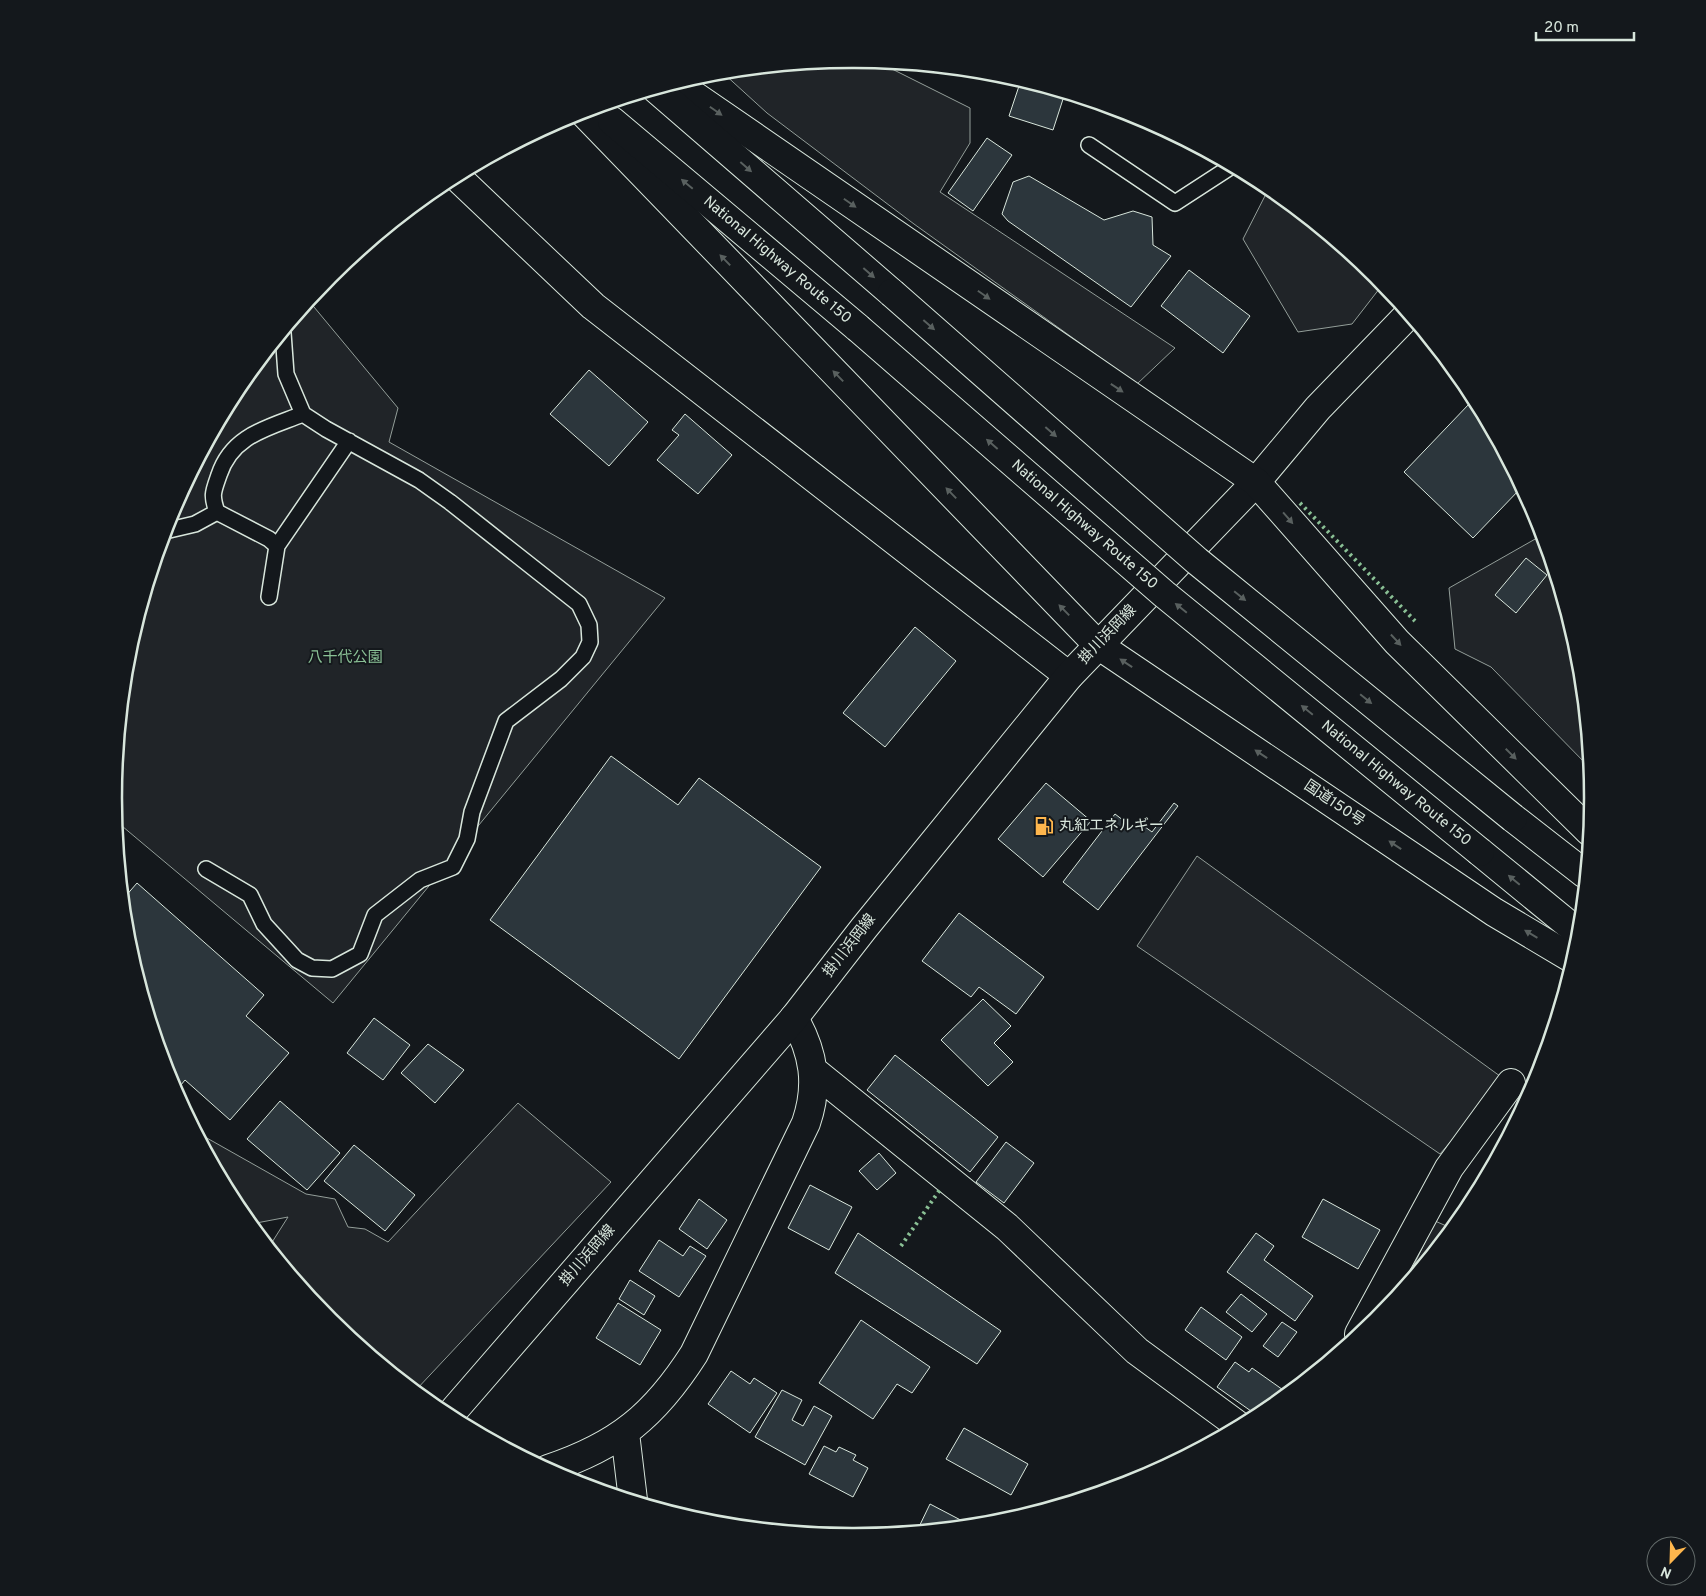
<svg xmlns="http://www.w3.org/2000/svg" width="1706" height="1596" font-family="Overpass,'Noto Sans JP',sans-serif">
<style>
.green{fill:#202428;stroke:#939e99}
.building{fill:#2c363c;stroke:#d8e6dc}
.lines{fill:none;stroke-linecap:round;stroke-linejoin:round}
.lane-casing{stroke:#d8e6dc;stroke-width:18}
.street-casing{stroke:#d8e6dc;stroke-width:30}
.secondary-casing{stroke:#d8e6dc;stroke-width:30}
.primary-casing{stroke:#d8e6dc;stroke-width:30}
.highway-casing{stroke:#d8e6dc;stroke-width:30}
.lane{stroke:#14181c;stroke-width:15}
.street{stroke:#14181c;stroke-width:28}
.secondary{stroke:#14181c;stroke-width:28}
.primary{stroke:#14181c;stroke-width:28}
.highway{stroke:#14181c;stroke-width:28}
.highway-bridge-casing{stroke:#d8e6dc;stroke-width:30;stroke-linecap:butt}
.highway-bridge{stroke:#14181c;stroke-width:28}
.hedge{stroke:#8ac095;stroke-width:4;stroke-dasharray:2.5 4;stroke-linecap:butt}
.oneway{fill:#59605f}
.labels{text-anchor:middle;dominant-baseline:central;stroke-width:4;stroke-linejoin:round;paint-order:stroke}
.street-label{font-size:15px;fill:#d8e6dc;stroke:#14181c}
.park-label{font-size:15px;fill:#8ac095;stroke:#14181c}
.poi-label{font-size:15px;fill:#d8e6dc;stroke:#14181c;text-anchor:start}
.rim{fill:none;stroke:#d8e6dc;stroke-width:2.5}
</style>
<rect width="100%" height="100%" fill="#14181c"/>
<path class="green" d="M853,59l39,4v6l78,39v35l-30,49 235,156 -38,36 -223,-160 -147,-111 -45,-41z
M1269,188l107,87 7,9 -31,40 -54,8 -55,-93z
M309,301l89,107 -9,34 276,156 -332,405 -217,-182 -2,-23 14,-145 42,-138 68,-128z
M1541,532l37,122 11,113 -98,-100 -36,-18 -6,-61 88,-50z
M1197,856l307,223 -64,75 -303,-208z
M518,1103l93,79 -196,209 -85,-70 -61,-74 19,-30 -37,7 -13,-16 -40,-75 108,61 29,5 13,28 17,2 23,13z
M1435,1221l16,7 -47,58z"/>
<path class="building" d="M1021,80l44,13 -12,37 -44,-14z
M987,138l25,17 -39,56 -25,-18z
M1029,176l75,44 29,-9 19,6 1,28 18,11 -40,51 -123,-86 -6,-7 11,-32z
M1189,270l61,46 -27,37 -62,-47z
M589,370l59,52 -39,44 -59,-52z
M1470,403l13,12 38,73 -48,50 -69,-66z
M685,414l47,41 -34,39 -41,-34 22,-25 -7,-5z
M1526,558l21,17 -31,38 -21,-18z
M915,627l41,34 -71,86 -42,-34z
M611,756l67,49 21,-27 122,89 -142,192 -189,-139z
M1046,783l45,38 -48,56 -45,-38z
M1174,803l4,3 -80,104 -35,-28 52,-68 17,13 5,-6 15,11z
M137,883l127,112 -18,21 43,37 -59,67 -45,-40 -9,11 -6,-10 -42,-139 -4,-44z
M959,913l85,64 -28,37 -37,-27 -8,10 -49,-36z
M983,999l28,27 -17,17 19,19 -25,24 -47,-46z
M374,1018l36,27 -27,35 -36,-27z
M428,1044l36,26 -29,33 -34,-30z
M895,1055l103,82 -28,35 -103,-82z
M280,1101l60,52 -33,37 -60,-51z
M1006,1142l28,21 -30,40 -28,-21z
M354,1145l61,50 -30,36 -61,-50z
M1499,1150l-18,34 -2,-1z
M879,1153l17,20 -19,17 -18,-19z
M810,1185l42,22 -23,43 -41,-22z
M699,1199l28,21 -20,29 -28,-20z
M1323,1199l57,31 -22,39 -56,-32z
M858,1233l143,98 -24,33 -142,-91z
M1256,1233l18,13 -10,14 49,36 -18,25 -68,-49z
M659,1240l24,16 7,-10 16,10 -27,41 -40,-26z
M630,1280l25,16 -11,19 -25,-16z
M1241,1294l26,20 -15,18 -26,-20z
M618,1303l43,27 -21,35 -44,-27z
M1201,1307l41,30 -16,23 -41,-30z
M861,1320l69,47 -18,26 -15,-9 -24,35 -54,-36z
M1282,1322l15,10 -19,25 -15,-11z
M1235,1362l14,10 3,-4 34,24 -28,24 -41,-29z
M731,1371l19,13 4,-6 23,15 -27,40 -42,-29z
M782,1390l20,10 -10,20 11,6 11,-20 18,10 -27,49 -50,-28z
M964,1428l64,36 -17,31 -65,-36z
M824,1446l12,6 3,-5 17,8 -3,5 15,8 -15,29 -44,-23z
M930,1504l42,22 -55,5z"/>
<g class="lines">
<g class="lane-casing">
<path id="lane" d="M1089,145l86,58 57,-37
M217,512c-6,-17 -4,-20 2,-37 13,-40 49,-47 84,-61
M165,531l30,-7 22,-12 52,27 8,7 72,-105
M269,597l8,-51
M206,869l44,26 14,29 33,36 15,8 20,1 28,-15 15,-39 45,-35 33,-13 14,-28 5,-27 34,-91 55,-42 22,-22 7,-15 -1,-17 -10,-21 -129,-102 -31,-22 -93,-51 -23,-15 -17,-40 -3,-41"/>
</g>
<g class="street-casing">
<path id="street" d="M456,176l137,130 476,370
M815,1072l192,155 130,124 102,75
M1359,1334l90,-166 62,-85
M625,1433l8,67
M548,1469c70,-23 107,-54 146,-115l112,-231c13,-38 8,-70 -12,-105"/>
</g>
<g class="secondary-casing">
<path id="secondary" d="M1256,482l62,-74 90,-93"/>
</g>
<g class="primary-casing">
<path id="primary" d="M449,1416l345,-398 70,-90 205,-252 187,-194"/>
</g>
<g class="highway-casing">
<g id="highway">
<path d="M676,83l580,399 141,160 192,189"/>
<path d="M656,89l236,204"/>
<path d="M582,111l516,534 396,267 79,47"/>
<path id="s1" d="M612,121l246,207"/>
<path d="M1513,818l72,56"/>
<path d="M1480,852l99,81"/>
</g>
</g>
<use href="#lane" class="lane"/>
<use href="#street" class="street"/>
<use href="#secondary" class="secondary"/>
<use href="#primary" class="primary"/>
<use href="#highway" class="highway"/>
<g class="highway-bridge-casing">
<g id="highway-bridge">
<path d="M892,293l305,268 316,257"/>
<path id="s2" d="M858,328l306,266 316,258"/>
</g>
</g>
<use href="#highway-bridge" class="highway-bridge"/>
<path class="hedge" d="M1300,503l115,118
M901,1246l40,-58"/>
</g>
<defs><path id="oneway-solid" d="M-6-.8H1V-3.2L6.5 0L1 3.2V.8H-6Z" transform="scale(1.25)"/></defs>
<g class="oneway">
<use href="#oneway-solid" transform="translate(716 111) rotate(35)"/>
<use href="#oneway-solid" transform="translate(746 167) rotate(41)"/>
<use href="#oneway-solid" transform="translate(687 184) rotate(-140)"/>
<use href="#oneway-solid" transform="translate(850 203) rotate(35)"/>
<use href="#oneway-solid" transform="translate(725 260) rotate(-134)"/>
<use href="#oneway-solid" transform="translate(869 273) rotate(41)"/>
<use href="#oneway-solid" transform="translate(984 295) rotate(35)"/>
<use href="#oneway-solid" transform="translate(929 325) rotate(41)"/>
<use href="#oneway-solid" transform="translate(838 376) rotate(-134)"/>
<use href="#oneway-solid" transform="translate(1117 388) rotate(34)"/>
<use href="#oneway-solid" transform="translate(1051 432) rotate(41)"/>
<use href="#oneway-solid" transform="translate(992 444) rotate(-139)"/>
<use href="#oneway-solid" transform="translate(951 493) rotate(-134)"/>
<use href="#oneway-solid" transform="translate(1288 518) rotate(49)"/>
<use href="#oneway-solid" transform="translate(1240 596) rotate(39)"/>
<use href="#oneway-solid" transform="translate(1181 608) rotate(-141)"/>
<use href="#oneway-solid" transform="translate(1064 610) rotate(-134)"/>
<use href="#oneway-solid" transform="translate(1396 640) rotate(47)"/>
<use href="#oneway-solid" transform="translate(1126 663) rotate(-146)"/>
<use href="#oneway-solid" transform="translate(1366 699) rotate(39)"/>
<use href="#oneway-solid" transform="translate(1307 710) rotate(-141)"/>
<use href="#oneway-solid" transform="translate(1261 754) rotate(-146)"/>
<use href="#oneway-solid" transform="translate(1511 754) rotate(45)"/>
<use href="#oneway-solid" transform="translate(1395 845) rotate(-146)"/>
<use href="#oneway-solid" transform="translate(1514 880) rotate(-140)"/>
<use href="#oneway-solid" transform="translate(1531 934) rotate(-149)"/>
</g>
<defs>
<g id="fuel-bare" transform="scale(1.5)"><path d="M-5.5-6h7V0h2V4h1.3V-2.5L3-4.5l.8-.8L6-3V5H2.5V1h-1V6h-7ZM-4.2-4.7v3.2H.2V-4.7Z" fill="#ffb74d" stroke="#14181c" stroke-width="2.5" paint-order="stroke"/></g>
</defs>
<g fill-rule="evenodd">
<use href="#fuel-bare" x="1044" y="826"/>
</g>
<g class="labels">
<g class="street-label">
<text stroke="none"><textPath href="#s1" startOffset="216">National Highway Route 150</textPath></text>
<text stroke="none"><textPath href="#s2" startOffset="300">National Highway Route 150</textPath></text>
<text transform="translate(1108 635) rotate(-46)">掛川浜岡線</text>
<text stroke="none"><textPath href="#s2" startOffset="705">National Highway Route 150</textPath></text>
<text transform="translate(1334 804) rotate(34)">国道150号</text>
<text transform="translate(850 946) rotate(-52)">掛川浜岡線</text>
<text transform="translate(588 1256) rotate(-49)">掛川浜岡線</text>
</g>
<g class="park-label">
<text x="345" y="658">八千代公園</text>
</g>
<g class="poi-label">
<text x="1059" y="826">丸紅エネルギー</text>
</g>
</g>
<path d="M0 0H1706V1596H0ZM852 68H854A730 730 0 0 1 1584 798V798A730 730 0 0 1 854 1528H852A730 730 0 0 1 122 798V798A730 730 0 0 1 852 68Z" fill="#14181c" fill-rule="evenodd"/>
<path class="rim" d="M852 68H854A730 730 0 0 1 1584 798V798A730 730 0 0 1 854 1528H852A730 730 0 0 1 122 798V798A730 730 0 0 1 852 68Z"/>
<g transform="translate(1671 1561) rotate(203)"><circle r="24" fill="#14181c" stroke="#626a69"/>
<path d="M0-4L9 19L0 12L-9 19Z" fill="#ffb74d"/>
<text y="-8" font-size="14" font-weight="bold" text-anchor="middle" fill="#d8e6dc">N</text>
</g>
<path d="M1536 32v8h98v-8" fill="none" stroke="#d8e6dc" stroke-width="2.5"/>
<text x="1544" y="32" font-size="15" fill="#d8e6dc" stroke="#14181c" stroke-width="4" paint-order="stroke">20 m</text>
</svg>
